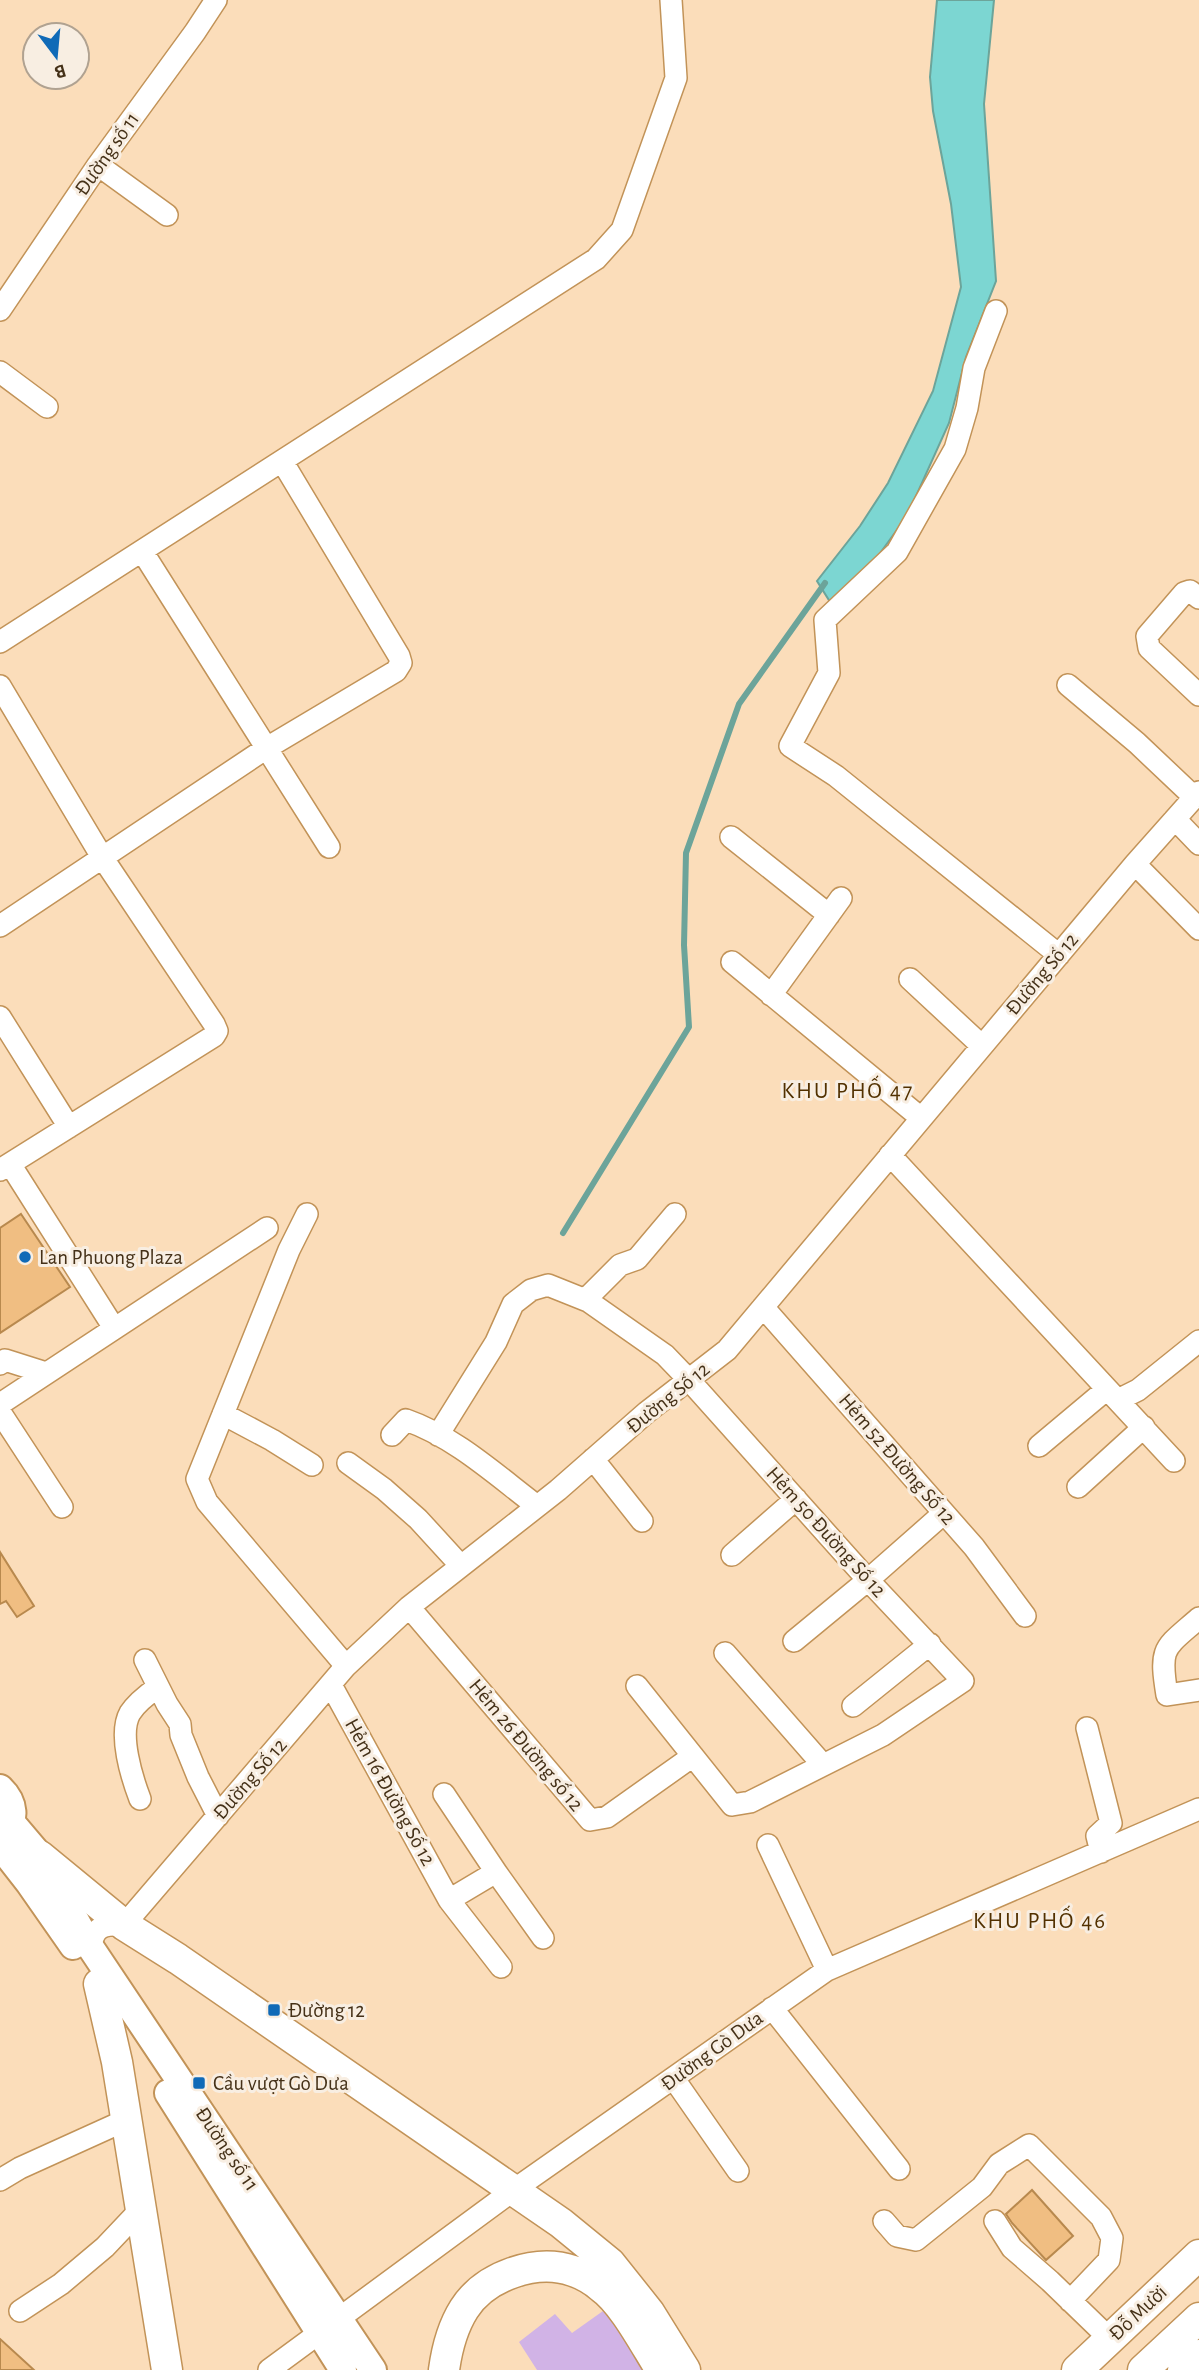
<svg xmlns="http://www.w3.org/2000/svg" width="1199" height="2370" font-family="'Alegreya Sans',sans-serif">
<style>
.green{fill:#d1b3e6}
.water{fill:#7cd6d2;stroke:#6ca49a;stroke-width:2}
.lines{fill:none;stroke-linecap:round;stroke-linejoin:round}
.stream{stroke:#6ca49a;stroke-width:6}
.building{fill:#f0be82;stroke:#b8894e;stroke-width:2}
.minor-casing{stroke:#c29358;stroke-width:24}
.major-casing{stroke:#c29358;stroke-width:30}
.highway-casing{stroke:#c29358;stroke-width:33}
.minor{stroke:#fff;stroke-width:21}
.major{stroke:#fff;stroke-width:26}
.highway{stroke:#fff;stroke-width:30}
.poi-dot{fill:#106ab7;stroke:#f8eee2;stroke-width:2.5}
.labels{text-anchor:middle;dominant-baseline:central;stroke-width:6;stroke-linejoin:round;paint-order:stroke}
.street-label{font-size:21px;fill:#453118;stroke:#f8eee2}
.poi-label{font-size:21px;fill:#453118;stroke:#f8eee2;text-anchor:start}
.neighbourhood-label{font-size:23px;letter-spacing:2px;fill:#523100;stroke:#f8eee2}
</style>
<rect width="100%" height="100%" fill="#fbddba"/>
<path class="green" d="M603,2311l12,15 28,44h-106l-18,-28 36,-28 17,19z"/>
<path class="water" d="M937,0h57l-10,104 12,177 -30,76 -17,66 -42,93 -29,40 -46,49 -15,-24 43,-55 28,-43 45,-92 28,-104 -10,-83 -18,-93 -3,-34z"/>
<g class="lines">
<path class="stream" d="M563,1233l126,-206 -5,-82 2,-92 53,-149 86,-121"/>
</g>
<path class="building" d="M21,1214l49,73 -70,46v-105z
M0,1552l34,54 -17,11 -11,-16 -6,3z
M1032,2190l41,46 -27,24 -34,-37 -6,-9z
M0,2339l34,31h-34z"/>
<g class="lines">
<g class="minor-casing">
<path id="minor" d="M98,165l69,50
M0,310l98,-145 97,-133 21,-32
M996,311l-22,57 -7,40 -12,41 -58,103 -72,68 4,53 -39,73 46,30 223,179
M0,372l47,35
M142,551l187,296
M1199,598l-9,-7 -6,2 -37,43 2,12 50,47
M0,642l596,-383 26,-29 54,-152 -5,-78
M1068,685l69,58 57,54
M0,686l102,171 112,167 3,7 -3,5 -214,134
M1175,819l24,25
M731,837l98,78
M1135,864l64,65
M0,926l265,-177 131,-78 5,-8 -2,-7 -117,-195
M732,962l189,156
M910,979l72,67
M771,995l70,-97
M0,1017l69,110
M890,1155l284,306
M10,1164l104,164
M307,1214l-18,36 -92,229 10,23 139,164
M588,1301l1,-5 31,-31 17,-6 38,-45
M763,1307l211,240 51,69
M0,1364l5,-4 41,13
M1118,1400l20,-10 61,-49
M0,1404l267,-176
M0,1412l62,95
M223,1414l49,26 40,25
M392,1435l14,-15c49,17 90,55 131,86
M438,1435l58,-93 17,-38 18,-14 17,-5 40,16 77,54 25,26 178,199 95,101 -80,54 -133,67 -18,3 -95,-119
M1039,1446l68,-57
M593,1459l49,62
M348,1463l36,26 34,30 43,47
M1078,1487l66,-60
M732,1555l64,-56
M409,1607l181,213 17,-3 86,-61
M1199,1618c-35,31 -40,28 -32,77l32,-5
M794,1641l74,-61 76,-67
M725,1653l98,112
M145,1660l22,44 13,20 1,11 17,42 20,39
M331,1685l118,215 47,-28 -52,-78
M853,1706l77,-62
M1087,1728l24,95 -14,13 4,16
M140,1799c-8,-21 -22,-65 -10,-86 7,-11 18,-19 28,-26
M768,1845l59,125
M496,1872l47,66
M449,1900l52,67
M91,1948c2,-22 13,-24 33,-23l222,-259 63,-59 149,-117 89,-78 80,-62 408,-486 64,-72
M772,2008l127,161
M674,2079l64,92
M0,2180l20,-12 106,-48
M884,2221l13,15 19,4 66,-53 17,-23 30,-19 72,72 11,21 -3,22 -39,41
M995,2221l17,27 38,33 60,58
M20,2311l41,-27 44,-37 36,-38
M269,2370l246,-181 312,-219 372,-161"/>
</g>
<g class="major-casing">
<path id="major" d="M0,1788c15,14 17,32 3,48
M12,1823l28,33 51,92 282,422
M0,1846l29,37 44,63
M168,2093l175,277"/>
</g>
<g class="highway-casing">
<path id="highway" d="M40,1856l84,69 54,34 383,264 49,40 39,49 36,58
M99,1984l18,78 50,308
M444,2370c3,-22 8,-42 20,-61 21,-33 72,-51 109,-38 9,3 21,10 28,16 22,15 45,60 60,83
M1077,2370l122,-115
M1143,2370l56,-52
M1183,2370l16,-15"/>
</g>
<use href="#minor" class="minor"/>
<use href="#major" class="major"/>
<use href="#highway" class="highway"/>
</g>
<g class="poi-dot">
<circle cx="25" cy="1257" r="7"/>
<rect x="267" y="2003" width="14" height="14" rx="3.5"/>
<rect x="192" y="2076" width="14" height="14" rx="3.5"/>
</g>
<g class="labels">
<g class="street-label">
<text transform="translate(107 154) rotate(-55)">Đường số 11</text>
<text transform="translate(1042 974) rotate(-50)">Đường Số 12</text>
<text transform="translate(668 1398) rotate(-39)">Đường Số 12</text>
<text transform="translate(897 1459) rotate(49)">Hẻm 52 Đường Số 12</text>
<text transform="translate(826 1532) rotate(48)">Hẻm 50 Đường Số 12</text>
<text transform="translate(526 1745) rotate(50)">Hẻm 26 Đường số 12</text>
<text transform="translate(250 1779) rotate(-49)">Đường Số 12</text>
<text transform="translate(390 1792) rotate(61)">Hẻm 16 Đường Số 12</text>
<text transform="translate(712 2051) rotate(-36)">Đường Gò Dưa</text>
<text transform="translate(227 2149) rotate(56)">Đường số 11</text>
<text transform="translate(1138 2313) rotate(-43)">Đỗ Mười</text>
</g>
<g class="poi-label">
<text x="39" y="1257">Lan Phuong Plaza</text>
<text x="288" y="2010">Đường 12</text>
<text x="213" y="2083">Cầu vượt Gò Dưa</text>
</g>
<g class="neighbourhood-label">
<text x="848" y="1091">KHU PHỐ 47</text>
<text x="1040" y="1921">KHU PHỐ 46</text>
</g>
</g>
<g transform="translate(56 56) rotate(164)"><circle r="33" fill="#f8eee2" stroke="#b0a291" stroke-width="2"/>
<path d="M0-5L12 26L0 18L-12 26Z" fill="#106ab7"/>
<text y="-10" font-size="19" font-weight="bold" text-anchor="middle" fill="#453118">B</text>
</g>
</svg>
